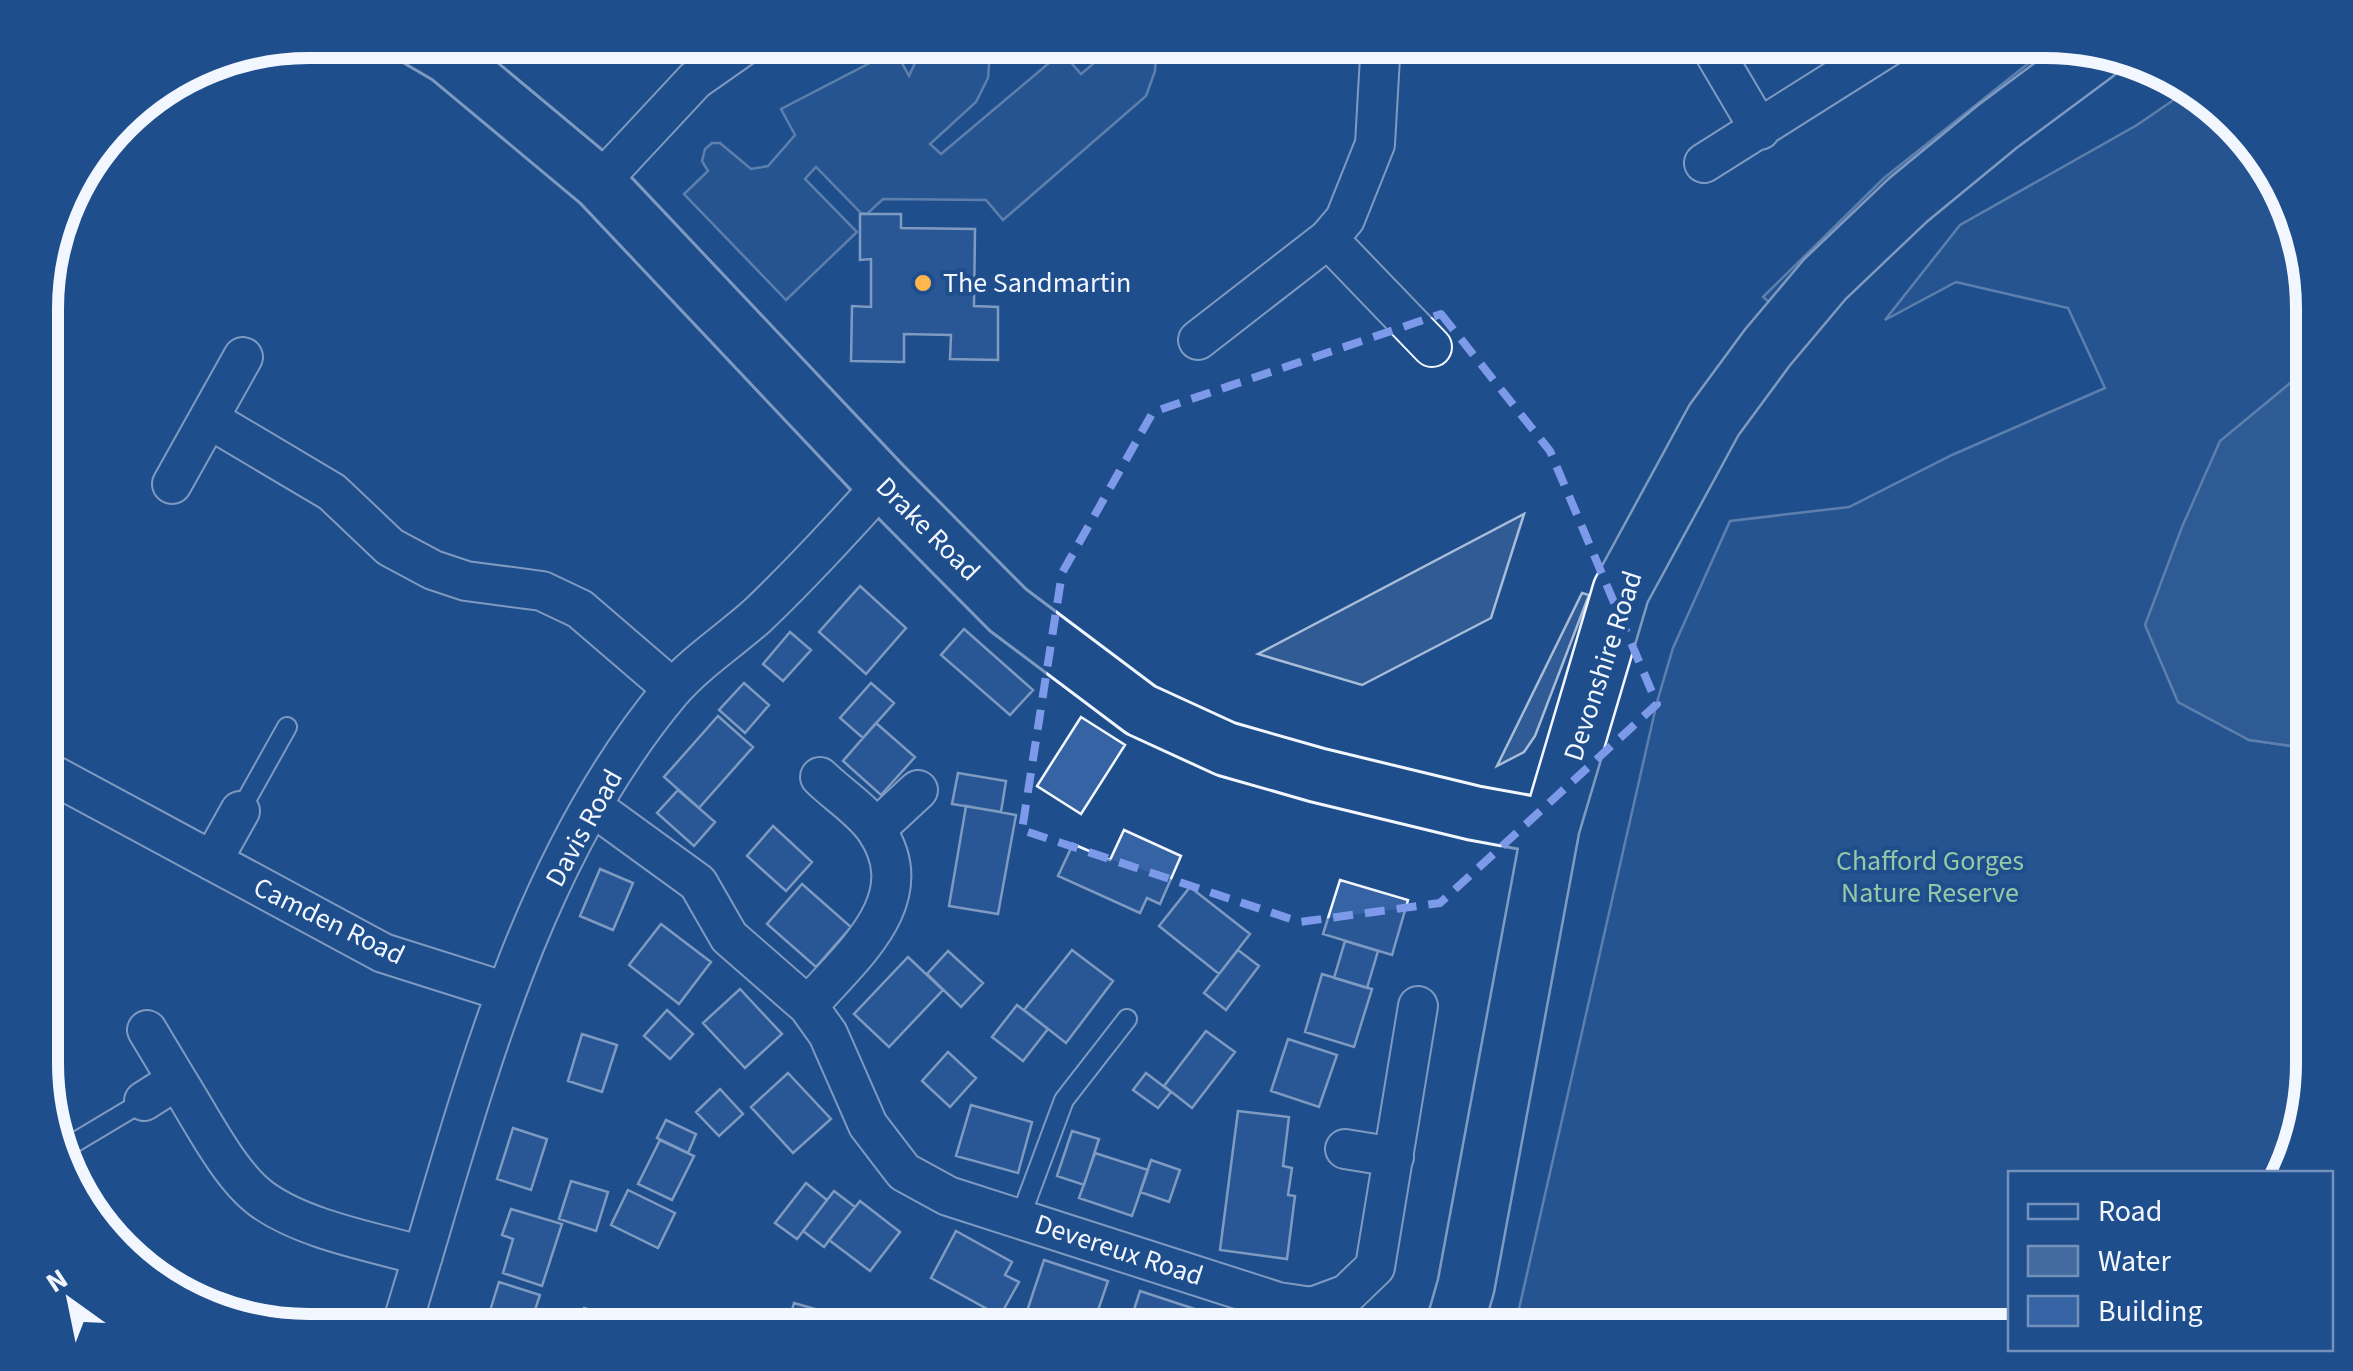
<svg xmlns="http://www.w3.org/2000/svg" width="2353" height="1371" font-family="'Source Sans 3',sans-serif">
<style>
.built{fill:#305b95;stroke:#a8bbd7;stroke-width:2.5}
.water{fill:#446ba0;stroke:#a8bbd7;stroke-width:2.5}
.building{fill:#3563a3;stroke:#f2f6ff;stroke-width:2.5}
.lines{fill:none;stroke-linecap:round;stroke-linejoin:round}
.lane-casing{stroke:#f2f6ff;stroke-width:22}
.street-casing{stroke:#f2f6ff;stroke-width:42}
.secondary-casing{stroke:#f2f6ff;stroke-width:58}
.primary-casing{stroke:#f2f6ff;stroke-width:60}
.lane{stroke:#1f4e8c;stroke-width:18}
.street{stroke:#1f4e8c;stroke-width:38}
.secondary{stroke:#1f4e8c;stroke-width:52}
.primary{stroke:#1f4e8c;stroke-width:55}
.marked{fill:none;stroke:#7d9aea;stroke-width:8;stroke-dasharray:20 12;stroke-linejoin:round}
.poi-dot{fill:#ffb74d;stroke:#1f4e8c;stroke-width:4}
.labels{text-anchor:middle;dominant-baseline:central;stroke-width:8;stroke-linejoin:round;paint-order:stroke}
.poi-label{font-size:28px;fill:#f2f6ff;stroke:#1f4e8c;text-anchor:start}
.street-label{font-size:28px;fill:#f2f6ff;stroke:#1f4e8c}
.park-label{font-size:28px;fill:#97c8a6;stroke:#1f4e8c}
.rim{fill:none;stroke:#f2f6ff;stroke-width:12}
</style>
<rect width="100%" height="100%" fill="#1f4e8c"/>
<path class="built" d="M921,40h70l-3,38 -12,24 -46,42 11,10 121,-102 19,22 12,-10v-16l-28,-2v-6h92l-2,31 -9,25 -143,124 -17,-20 -103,-1 -16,15 -6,-1 -45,-46 -11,12 52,53 -71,68 -102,-106 24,-23 -6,-10 3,-12 7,-6h8l31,26 17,-3 27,-31 -14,-26 114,-59 14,26 11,-24z
M2054,43l11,2 -263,222 -33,35 -6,-5 121,-119z
M2191,88l86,86 35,117v74l-13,13 -50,362 63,9v330l-28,94 -274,1v156l-496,1 143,-629 16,-54 57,-127 119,-14 103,-52 153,-67 -37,-80 -112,-26 -71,38 75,-95 177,-100z
M1524,514l-33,104 -129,67 -104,-31z
M1582,593l7,2 -54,141 -11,16 -27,14z"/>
<path class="water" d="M2312,365v384l-63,-9 -71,-38 -33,-77 37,-98 38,-86z"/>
<path class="building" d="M860,214h41v14l74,1 -1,77 24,1v53l-48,-1 1,-24 -47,-1v28l-53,-1 1,-55 19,1v-48l-11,1z
M860,586l46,42 -40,46 -47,-42z
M964,629l69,61 -23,25 -69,-60z
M790,632l21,18 -28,31 -20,-17z
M744,683l25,22 -24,28 -26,-23z
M871,683l23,20 -31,35 -23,-20z
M718,716l35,31 -54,61 -35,-31z
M1081,717l44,28 -44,69 -44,-28z
M876,723l39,34 -34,38 -38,-34z
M958,773l48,8 -5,31 -49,-8z
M678,790l37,32 -21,24 -37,-33z
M966,806l50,9 -18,99 -49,-8z
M773,826l39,36 -26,29 -39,-35z
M1124,830l57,26 -21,48 -13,-6 -7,15 -82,-37 15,-32 37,16z
M600,869l33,14 -20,47 -33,-14z
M1340,880l68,20 -16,55 -69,-21z
M802,884l49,43 -35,40 -49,-43z
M1190,887l60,47 -31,40 -60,-48z
M661,924l50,38 -32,42 -50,-39z
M1345,941l33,10 -11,37 -33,-10z
M1072,950l41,31 -47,62 -42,-33z
M1238,950l21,16 -33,44 -22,-17z
M948,951l35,32 -22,24 -34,-33z
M908,957l35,33 -54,57 -35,-33z
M1322,974l50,15 -18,58 -49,-15z
M740,989l42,45 -37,34 -42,-45z
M1017,1005l31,24 -25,32 -31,-24z
M667,1010l26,24 -23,25 -26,-23z
M1206,1031l29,21 -43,56 -28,-22z
M582,1034l35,11 -15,47 -34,-11z
M1288,1039l49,16 -18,52 -48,-16z
M948,1052l28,26 -26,29 -28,-26z
M788,1073l43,46 -38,34 -42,-46z
M1146,1073l25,19 -13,16 -25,-18z
M720,1089l23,25 -24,22 -23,-24z
M971,1105l61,17 -14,51 -62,-17z
M1238,1111l51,6 -6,49 9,2 -4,27 7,1 -8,63 -67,-9z
M666,1120l30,14 -8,19 -31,-15z
M513,1128l34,11 -16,51 -34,-11z
M1072,1131l27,8 -15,46 -27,-9z
M660,1140l34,16 -22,44 -34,-16z
M1095,1153l53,17 -16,46 -53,-18z
M1151,1160l29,10 -11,32 -29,-10z
M571,1181l37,11 -12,39 -37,-12z
M806,1183l21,17 -30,39 -22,-16z
M628,1190l47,23 -17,35 -47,-23z
M834,1191l21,16 -31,40 -21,-16z
M860,1201l40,31 -30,39 -41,-31z
M511,1209l51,15 -20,62 -39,-13 10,-34 -11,-4z
M956,1231l56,31 -7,13 14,7 -19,34 -69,-38z
M1044,1260l64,21 -17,50 -64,-20z
M499,1282l41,13 -12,36h-57l6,-21 12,4z
M1140,1291l61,20 -7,20h-67z
M794,1303l56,16 -3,12h-61z
M584,1308l19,6 -6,17h-20z
M676,1321l31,10h-34z
M866,1321l30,10h-33z"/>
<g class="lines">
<g class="lane-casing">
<path id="lane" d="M240,811l47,-84
M62,1150l82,-49
M1020,1218l44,-118 63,-81
M1318,1305l4,26"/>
</g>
<g class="street-casing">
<path id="street" d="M1707,40l53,90
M1704,163l195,-123
M599,183l96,-103 57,-40
M1328,239l104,108
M1198,340l130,-101 17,-20 30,-75 6,-104
M209,419l123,73 58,55 43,23 33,11 76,10 38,18 93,80
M172,484l71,-127
M42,769l341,184 123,39
M592,806l106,77 31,54 79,69 20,28 40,91 36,47 44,24 330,106 34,5 35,-13 28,-27 43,-261
M876,829l42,-39
M212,861l28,-50
M808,1006c43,-50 115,-106 68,-176 -13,-20 -39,-36 -56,-53
M147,1030l30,50
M144,1101l33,-21c23,36 52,96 86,120 42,30 111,42 160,56
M1345,1149l49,8
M400,1331c68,-218 121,-461 271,-640 24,-28 58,-50 86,-75 44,-42 85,-87 126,-132"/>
</g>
<g class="secondary-casing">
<path id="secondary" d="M419,40l29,17 151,126 284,301 125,126 133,100 85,39 91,26 157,38 77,14"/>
</g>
<g class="primary-casing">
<path id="primary" d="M1453,1331l13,-45 85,-459 70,-236 93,-171 53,-72 58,-69 83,-79 90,-74 97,-72"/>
</g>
<use href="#lane" class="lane"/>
<use href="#street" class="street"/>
<use href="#secondary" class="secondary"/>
<use href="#primary" class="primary"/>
</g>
<path d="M0 0H2353V1371H0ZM1441,314l109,137 107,253 -217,199 -140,19 -278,-92 40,-257 91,-161z" fill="#1f4e8c" fill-opacity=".55" fill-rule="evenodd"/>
<path class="marked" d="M1441,314l109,137 107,253 -217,199 -140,19 -278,-92 40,-257 91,-161z"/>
<circle class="poi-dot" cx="923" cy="283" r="10"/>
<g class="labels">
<g class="poi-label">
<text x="943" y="283">The Sandmartin</text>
</g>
<g class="street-label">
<text transform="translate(928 529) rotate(45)">Drake Road</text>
<text transform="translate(1603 666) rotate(-72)">Devonshire Road</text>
<text transform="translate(584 828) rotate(-61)">Davis Road</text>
<text transform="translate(329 921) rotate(26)">Camden Road</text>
<text transform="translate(1119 1250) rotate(18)">Devereux Road</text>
</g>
<g class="park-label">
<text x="1930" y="861">Chafford Gorges<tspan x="1930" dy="32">Nature Reserve</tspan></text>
</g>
</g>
<path d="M0 0H2353V1371H0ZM309 58H2045A251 251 0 0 1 2296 309V1063A251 251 0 0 1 2045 1314H309A251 251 0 0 1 58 1063V309A251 251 0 0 1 309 58Z" fill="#1f4e8c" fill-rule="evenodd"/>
<path class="rim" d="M309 58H2045A251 251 0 0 1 2296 309V1063A251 251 0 0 1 2045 1314H309A251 251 0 0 1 58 1063V309A251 251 0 0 1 309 58Z"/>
<rect x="2008" y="1171" width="325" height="180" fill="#1f4e8c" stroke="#7391ba" stroke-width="2.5"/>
<rect x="2028" y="1204" width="50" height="15" fill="#1f4e8c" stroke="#7391ba" stroke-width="2.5"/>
<text x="2098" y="1221" font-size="30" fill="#f2f6ff">Road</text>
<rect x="2028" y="1246" width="50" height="30" fill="#446ba0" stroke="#7391ba" stroke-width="2.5"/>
<text x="2098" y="1271" font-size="30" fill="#f2f6ff">Water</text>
<rect x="2028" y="1296" width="50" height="30" fill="#3563a3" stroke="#7391ba" stroke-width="2.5"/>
<text x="2098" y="1321" font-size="30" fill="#f2f6ff">Building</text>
<g transform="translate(70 1301) rotate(327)" stroke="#1f4e8c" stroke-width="8" paint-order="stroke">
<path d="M0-8L18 38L0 25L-18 38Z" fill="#f2f6ff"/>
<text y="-15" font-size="28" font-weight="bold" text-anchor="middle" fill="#f2f6ff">N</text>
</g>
</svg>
